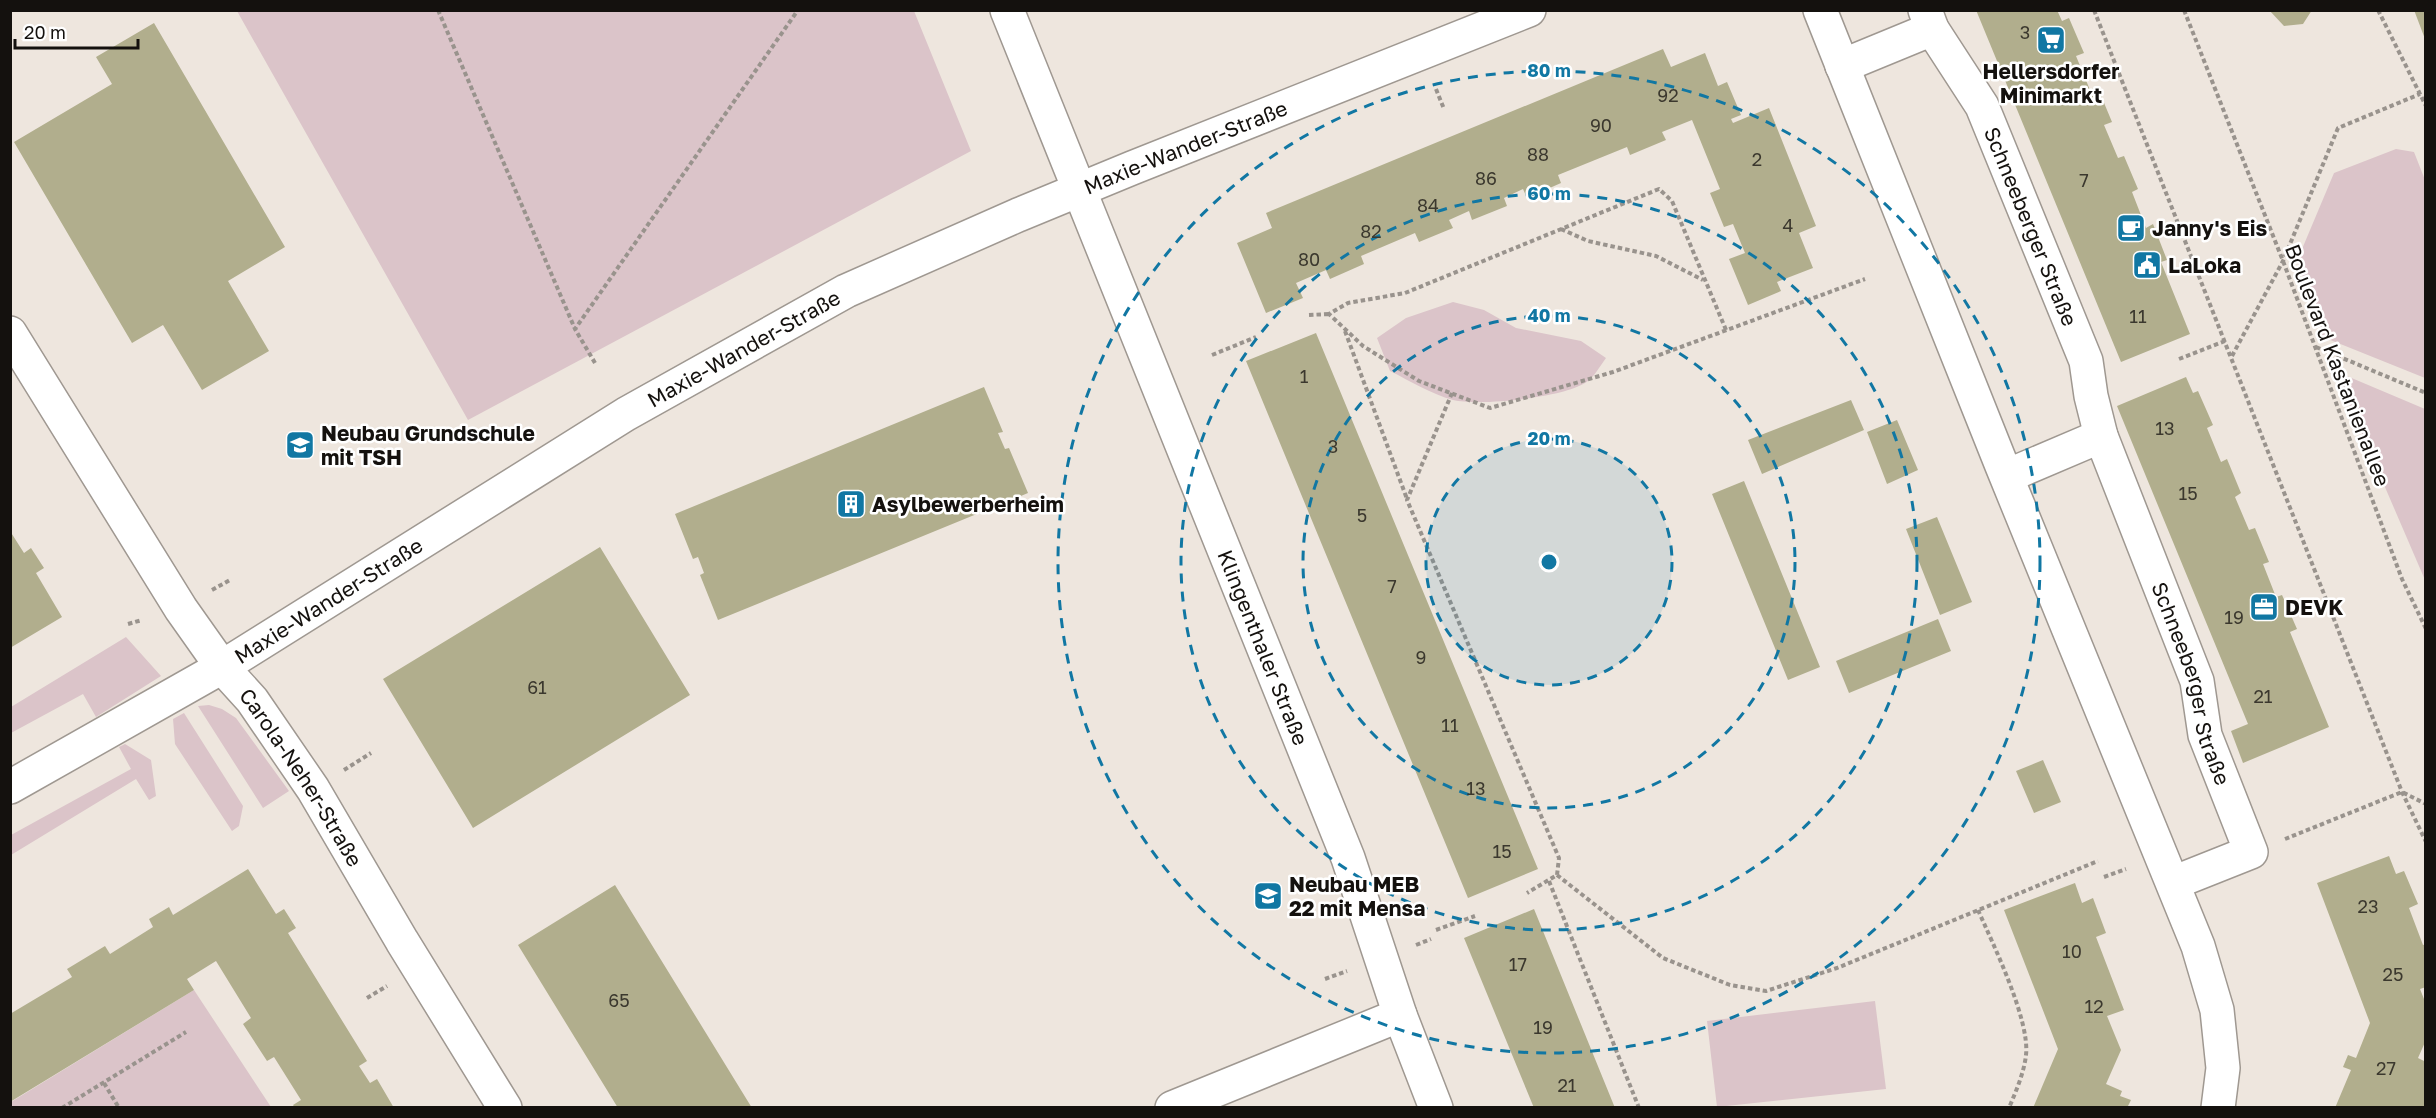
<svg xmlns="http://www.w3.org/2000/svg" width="2436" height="1118" font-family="'Golos Text',sans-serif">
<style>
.green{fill:#dbc4c9}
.building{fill:#b1ae8d}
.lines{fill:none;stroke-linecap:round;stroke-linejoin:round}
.street-casing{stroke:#9f9891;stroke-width:36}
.path{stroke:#99938d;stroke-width:4;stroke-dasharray:4.5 3;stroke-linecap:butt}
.street{stroke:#fff;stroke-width:33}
.ring{fill:none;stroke:#1177a3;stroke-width:3;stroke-dasharray:10 8}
.labels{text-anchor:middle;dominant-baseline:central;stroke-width:5;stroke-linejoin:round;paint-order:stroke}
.number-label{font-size:18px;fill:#3b382e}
.poi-label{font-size:21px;font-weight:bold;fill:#14110e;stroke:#fff;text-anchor:start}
.street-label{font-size:21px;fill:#14110e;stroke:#fff}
.centre{fill:#1177a3;stroke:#fff;stroke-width:3}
.ring-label{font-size:18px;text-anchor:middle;font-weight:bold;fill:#1177a3;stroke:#fff;stroke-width:5;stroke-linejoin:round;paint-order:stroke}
</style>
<rect width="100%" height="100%" fill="#eee6de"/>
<path class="green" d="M237,11h677l57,140 -503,269z
M2396,149l18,3 11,28v198l-102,-41 -26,-76 37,-88z
M1453,302l31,8 32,18 65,13 25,17c-6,8 -13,21 -21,25 -24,15 -105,23 -132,17 -22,-6 -43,-19 -63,-29l-13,-33 29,-20z
M2335,371l90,38v171z
M126,637l35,39 -65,41 -13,-23 -72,39v-26z
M209,705l13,4 14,9 53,73 -26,17 -65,-102z
M184,713l59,93 -4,20 -7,5 -57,-87 -2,-25z
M125,744l26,16 5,36 -7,4 -13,-21 -125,76v-20l120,-66 -12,-22z
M194,990l77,117h-260v-5z
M1875,1001l11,88 -169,18 -10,-86z"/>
<path class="building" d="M1976,10h81l5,11 7,-3 15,35 -8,3 14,34 7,-4 15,36 -8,3 14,33 6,-2 14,33 -6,3 14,36 7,-4 14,36 -6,2 29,72 -69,28z
M2269,10h43l-9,14 -19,2z
M2414,10h12v29h-1z
M154,23l131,224 -57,34 41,70 -67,39 -39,-65 -31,18 -118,-201 98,-58 -16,-27z
M1663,49l8,18 34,-14 13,33 9,-4 14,33 -10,4 2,4 36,-15 47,118 -17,7 14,35 -36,14 4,9 -33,14 -19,-46 16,-6 -12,-29 -9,3 -14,-34 10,-4 -28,-69 -30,12 4,8 -36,15 -3,-8 -69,28 3,8 -34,15 -4,-9 -19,9 3,8 -35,14 -3,-9 -20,9 4,8 -34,14 -4,-9 -54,23 3,8 -34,15 -4,-9 -30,13 7,15 -37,15 -29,-70 35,-15 -6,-15z
M1316,333l222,536 -70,29 -222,-537z
M2186,377l7,16 5,-2 15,34 -6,3 14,34 6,-3 14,34 -6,4 14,33 6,-2 14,34 -6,2 13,33 6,-2 15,34 -7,3 39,95 -86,36 -12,-32 17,-7 -131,-318z
M984,387l19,45 -5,1 7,16 4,-1 19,45 -310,127 -18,-45 4,-2 -6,-16 -5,2 -18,-45z
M1851,400l13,30 -102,44 -14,-34z
M1897,420l21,50 -31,14 -20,-52z
M1744,481l76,186 -32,13 -76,-186z
M1937,517l35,85 -32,13 -34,-86z
M10,531l14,22 7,-5 13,20 -8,5 26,44 -52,31z
M600,547l90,148 -217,133 -90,-149z
M1938,619l13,32 -102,42 -13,-32z
M2043,760l18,42 -27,11 -18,-42z
M2389,856l7,18 8,-3 14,33 -9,4 14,37 3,-1v43l-6,2 6,15v36l-8,18 8,4v46l-8,-2 -1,2h-82l16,-38 -8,-3 5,-12 8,3 14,-35 -53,-140z
M248,869l28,45 8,-5 12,19 -8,5 79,128 -8,5 11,17 7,-4 17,29h-99l-2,-3 8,-5 -27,-43 -7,4 -24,-37 8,-6 -35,-57 -29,18 7,11 -184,112v-88l62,-37 -5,-8 38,-23 5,8 43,-27 -4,-8 20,-12 4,8z
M2075,883l7,20 11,-5 13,35 -10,4 28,73 -17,6 14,34 -15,34 16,7 -2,5 11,4 -4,8h-94l25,-59 -54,-139z
M615,885l137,223h-134l-100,-163z
M1534,909l81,199h-81l-70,-170z"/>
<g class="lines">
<g class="street-casing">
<g id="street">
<path id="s1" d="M1007,10l341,848 52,157 36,93"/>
<path d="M1820,10l182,456 196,480 19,64 6,58 -5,40"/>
<path id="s2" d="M1925,10l7,19 50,77 104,255 5,35 10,40 96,245 8,54 46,117 -78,31"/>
<path d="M1842,66l90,-37"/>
<path id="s3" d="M10,333l171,276 41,58 30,33 61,89 89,152 103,167"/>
<path d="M2007,476l94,-40"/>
<path id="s4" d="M10,787l212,-120 404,-253 220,-123 172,-76 114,-47 397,-158"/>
<path d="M1172,1108l228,-93"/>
</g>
</g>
<path class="path" d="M438,10l137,319
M2094,10l308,782 24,50
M2184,10l99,251 119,318 24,50
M2378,10l48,96
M1436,89l8,20
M1561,229l27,12 68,15 47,24
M1309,315l20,-1
M1726,330l-54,-129 -13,-12 -254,104 -57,10 -19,11 34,32 56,35 71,27 123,-36 252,-93
M1345,331l62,168
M2316,347l110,46
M1212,355l44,-18
M2232,356l51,-95 55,-133 82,-34
M2179,359l46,-18
M595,363l-20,-34 223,-319
M1452,393l-45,107 152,358 -2,17 -30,18
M212,590l18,-10
M128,624l14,-4
M344,770l27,-17
M2285,839l117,-47 24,12
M1557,875l106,83 67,27 36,6 71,-23 261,-107
M2104,877l22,-8
M1549,881l90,227
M1978,910c15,34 52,110 48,145 -2,18 -10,36 -17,53
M1436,930l39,-14
M1416,945l15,-6
M1325,979l22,-8
M367,998l20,-12
M104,1083l15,25
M62,1108l124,-76"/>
<use href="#street" class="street"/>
</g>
<circle cx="1549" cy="562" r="123" fill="#1177a3" fill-opacity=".12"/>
<g class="ring">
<circle cx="1549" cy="562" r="123"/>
<circle cx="1549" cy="562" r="246"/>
<circle cx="1549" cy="562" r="368"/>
<circle cx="1549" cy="562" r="491"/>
</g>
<defs>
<g id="supermarket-square" transform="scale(1.5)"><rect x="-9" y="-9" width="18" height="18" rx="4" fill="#1177a3" stroke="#fff"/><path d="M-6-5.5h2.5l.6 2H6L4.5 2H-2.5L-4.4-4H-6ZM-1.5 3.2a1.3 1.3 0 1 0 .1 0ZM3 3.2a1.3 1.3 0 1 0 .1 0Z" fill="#fff"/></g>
<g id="cafe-square" transform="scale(1.5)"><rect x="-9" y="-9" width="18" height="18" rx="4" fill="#1177a3" stroke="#fff"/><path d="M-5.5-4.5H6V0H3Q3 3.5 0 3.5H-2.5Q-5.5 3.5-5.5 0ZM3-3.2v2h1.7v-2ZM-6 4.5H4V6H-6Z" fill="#fff"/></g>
<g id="civic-square" transform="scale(1.5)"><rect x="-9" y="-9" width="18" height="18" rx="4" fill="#1177a3" stroke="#fff"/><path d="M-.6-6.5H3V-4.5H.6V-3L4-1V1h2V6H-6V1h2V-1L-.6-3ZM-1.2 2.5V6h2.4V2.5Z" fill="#fff"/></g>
<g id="school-square" transform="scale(1.5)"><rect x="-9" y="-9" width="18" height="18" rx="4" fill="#1177a3" stroke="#fff"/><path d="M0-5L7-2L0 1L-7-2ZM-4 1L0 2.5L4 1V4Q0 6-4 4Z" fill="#fff"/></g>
<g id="building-square" transform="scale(1.5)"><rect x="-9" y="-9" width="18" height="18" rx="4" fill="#1177a3" stroke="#fff"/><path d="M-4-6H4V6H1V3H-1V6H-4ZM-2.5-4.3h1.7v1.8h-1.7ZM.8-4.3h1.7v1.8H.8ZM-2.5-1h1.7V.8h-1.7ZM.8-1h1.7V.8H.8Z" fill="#fff"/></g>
<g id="office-square" transform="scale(1.5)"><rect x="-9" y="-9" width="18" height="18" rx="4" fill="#1177a3" stroke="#fff"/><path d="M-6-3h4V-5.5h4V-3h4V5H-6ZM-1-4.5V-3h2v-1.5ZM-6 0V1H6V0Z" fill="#fff"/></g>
</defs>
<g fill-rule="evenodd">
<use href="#supermarket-square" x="2051" y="40"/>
<use href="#cafe-square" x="2131" y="228"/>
<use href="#civic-square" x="2147" y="265"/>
<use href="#school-square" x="300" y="445"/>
<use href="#building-square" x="851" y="504"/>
<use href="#office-square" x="2264" y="607"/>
<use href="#school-square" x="1268" y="896"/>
</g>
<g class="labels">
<g class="number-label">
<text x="2025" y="32">3</text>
<text x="1668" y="95">92</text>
<text x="1601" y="125">90</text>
<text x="1538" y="154">88</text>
<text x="1757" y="159">2</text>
<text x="1486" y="178">86</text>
<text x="2084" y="180">7</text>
<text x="1428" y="205">84</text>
<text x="1788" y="225">4</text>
<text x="1371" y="231">82</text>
<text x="1309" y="259">80</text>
<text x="2138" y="316">11</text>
<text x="1304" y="376">1</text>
<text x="2165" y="428">13</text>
<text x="1333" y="446">3</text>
<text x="2188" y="493">15</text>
<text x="1362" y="515">5</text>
<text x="1392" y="586">7</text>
<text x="2234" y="617">19</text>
<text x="1421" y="657">9</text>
<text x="537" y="687">61</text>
<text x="2263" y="696">21</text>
<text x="1450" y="725">11</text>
<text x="1476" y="788">13</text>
<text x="1502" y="851">15</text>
<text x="2368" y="906">23</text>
<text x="2072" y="951">10</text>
<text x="1518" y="964">17</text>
<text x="2393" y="974">25</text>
<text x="619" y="1000">65</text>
<text x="2094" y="1006">12</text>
<text x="1543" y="1027">19</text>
<text x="2386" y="1068">27</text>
<text x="1567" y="1085">21</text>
</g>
<g class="poi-label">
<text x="2051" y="71" text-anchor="middle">Hellersdorfer<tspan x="2051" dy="24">Minimarkt</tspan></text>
<text x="2152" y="228">Janny's Eis</text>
<text x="2168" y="265">LaLoka</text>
<text x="321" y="433">Neubau Grundschule<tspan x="321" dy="24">mit TSH</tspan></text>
<text x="872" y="504">Asylbewerberheim</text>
<text x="2285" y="607">DEVK</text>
<text x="1289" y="884">Neubau MEB<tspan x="1289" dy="24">22 mit Mensa</tspan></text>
</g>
<g class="street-label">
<text stroke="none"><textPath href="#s4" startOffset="1341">Maxie-Wander-Straße</textPath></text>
<text stroke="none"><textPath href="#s2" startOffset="242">Schneeberger Straße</textPath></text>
<text stroke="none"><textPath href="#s4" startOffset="855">Maxie-Wander-Straße</textPath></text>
<text transform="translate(2338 365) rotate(69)">Boulevard Kastanienallee</text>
<text stroke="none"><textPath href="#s4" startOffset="369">Maxie-Wander-Straße</textPath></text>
<text stroke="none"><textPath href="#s1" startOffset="687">Klingenthaler Straße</textPath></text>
<text stroke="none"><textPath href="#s2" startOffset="728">Schneeberger Straße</textPath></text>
<text stroke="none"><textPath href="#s3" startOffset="532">Carola-Neher-Straße</textPath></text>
</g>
</g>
<circle cx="1549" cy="562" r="9" class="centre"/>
<g class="ring-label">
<text x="1549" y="77">80 m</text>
<text x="1549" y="200">60 m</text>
<text x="1549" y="322">40 m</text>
<text x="1549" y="445">20 m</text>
</g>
<rect width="2436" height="1118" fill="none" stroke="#14110e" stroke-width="24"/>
<path d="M15 39v9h123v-9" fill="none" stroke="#14110e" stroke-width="3"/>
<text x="24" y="39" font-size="18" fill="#14110e" stroke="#ffffff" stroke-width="4.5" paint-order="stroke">20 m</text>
</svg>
